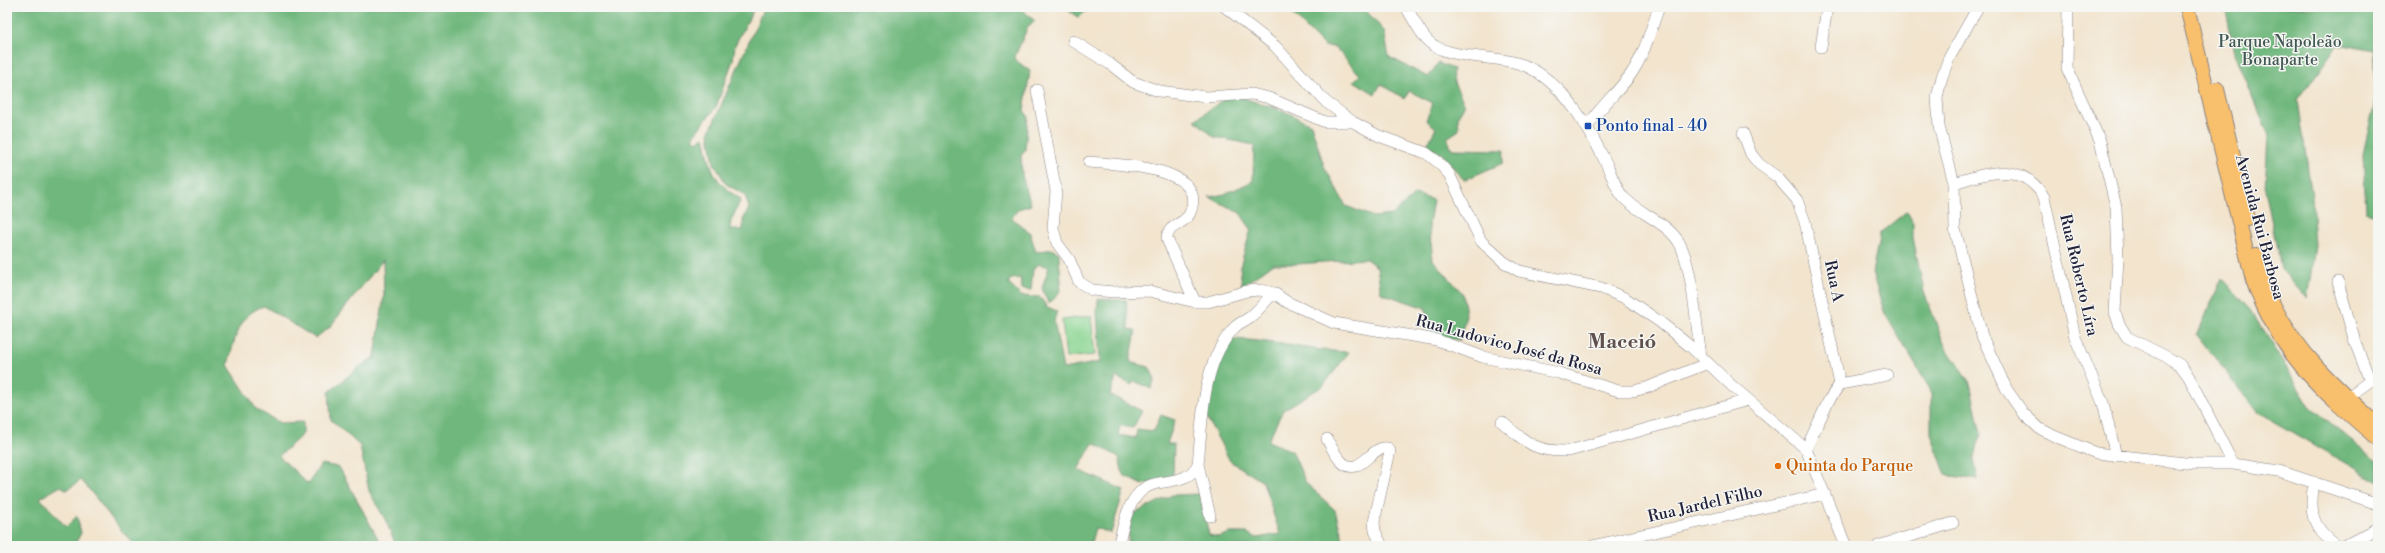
<svg xmlns="http://www.w3.org/2000/svg" width="2385" height="553" font-family="'Libre Bodoni',serif">
<style>
.green{fill:#8bd693;stroke:#567c67}
.forest{fill:#70b77d;stroke:#496c5c}
.lines{fill:none;stroke-linecap:round;stroke-linejoin:round}
.minor-casing{stroke:#8a8384;stroke-width:12}
.major-casing{stroke:#8a8384;stroke-width:16}
.minor{stroke:#fff;stroke-width:11}
.major{stroke:#f8bf6c;stroke-width:14}
.transit-dot{fill:#1a4fb4;stroke:#f6f6f2;stroke-width:1.5}
.food-dot{fill:#e8710a;stroke:#f6f6f2;stroke-width:1.5}
.labels{text-anchor:middle;dominant-baseline:central;stroke-width:3;stroke-linejoin:round;paint-order:stroke}
.park-label{font-size:16px;fill:#425855;stroke:#f6f6f2}
.transit-label{font-size:16px;fill:#164399;stroke:#f6f6f2;text-anchor:start}
.street-label{font-size:16px;fill:#22223b;stroke:#f6f6f2}
.food-label{font-size:16px;fill:#c56008;stroke:#f6f6f2;text-anchor:start}
.district-label{font-size:20px;font-weight:bold;fill:#61514e;stroke:#f6f6f2}
</style>
<rect width="100%" height="100%" fill="#f6f6f2"/>
<filter id="ink" filterUnits="userSpaceOnUse"><feTurbulence type="fractalNoise" baseFrequency=".025" numOctaves="2"/><feDisplacementMap in="SourceGraphic" scale="8" xChannelSelector="R" yChannelSelector="G"/><feConvolveMatrix kernelMatrix="1 2 1 2 8 2 1 2 1" color-interpolation-filters="sRGB"/></filter>
<filter id="wash" filterUnits="userSpaceOnUse"><feTurbulence type="fractalNoise" baseFrequency=".012" numOctaves="4" result="noise"/><feDisplacementMap in="SourceGraphic" scale="16" xChannelSelector="R" yChannelSelector="G"/><feGaussianBlur stdDeviation="0.9" result="paint"/><feColorMatrix in="noise" values="0 0 0 0 0 0 0 0 0 0 0 0 0 0 0 0 0 1.4 0 .05"/><feComposite in="paint" operator="in"/></filter>
<g filter="url(#wash)">
<rect width="100%" height="100%" fill="#f2e4cd"/>
<path class="green" d="M1091,316l4,39 -29,3 -4,-38z"/>
<path class="forest" d="M7,7h748l-20,38 -2,15 -17,47 -23,29 3,6 8,-5c7,31 8,45 37,62l-10,22 -1,9h13v-10l6,-12 -4,-13 -19,-11 -12,-21 -5,-30 55,-126h255l16,14 -7,5 -14,33 16,12 -6,40 4,5 -3,34 -4,6 1,19 9,30 -13,4 -6,9 18,15 6,19 16,-3 7,4c-1,18 10,40 -11,50l-6,-15 7,-21 -10,-3 -6,5 -2,21 -9,-1 -2,-11 -9,1 -3,4 13,13 19,1 7,10 10,4 -3,10 9,48 37,-7 -3,-50 1,-13 28,1 3,30 7,1 -6,31 19,5 6,12 -4,10 -17,-8 -2,4 -16,-8 -6,18 32,16 -9,17 -13,-2 -2,9 18,3 1,-9 17,2 7,-16 14,5 -8,24h7l-1,32 -30,9 -20,-10 -4,-18 -26,-14 -15,27 46,20 -13,43 -16,-5 -5,18h-694l-10,-25 -17,-30 -9,-45 -29,-26 -2,-28 30,-25 16,-10 9,-62 -1,-35 -54,68 -14,10 -51,-32c-26,8 -30,36 -36,59l28,44 24,14 23,-1v12l-24,22 29,28 13,-20 18,3 43,79h-246c-21,-20 -36,-45 -55,-66l-14,10 -6,-4 -21,12 26,29 11,-11 4,17 -7,13h-67z
M1063,7h26l-10,11z
M1285,7h78l21,24 5,26 39,20 10,-14 15,6c-3,14 8,23 11,37l-6,10 1,14 -12,8 5,11 52,1 -1,13 -39,17 -21,-25 -16,-10 9,-17 -10,-8 7,-17 -24,-12 -4,8 -24,-15 -6,10 -21,-13 6,-6 -25,-28 -11,-1z
M2225,7h153v207l-12,-3 -3,-57 12,-53v-50l-37,-7 -40,56 14,97 3,49 -8,53 -26,-30 -16,-80 3,-53 -32,-78z
M1231,94l53,17 27,13 13,42 22,40 28,11 18,-2 23,-21 18,6 -4,24 4,36 30,34 3,21 -6,25 -29,-3 -1,-17 -5,-12 -44,-15 -4,-26 -11,-8 -68,5h-25l-31,22 -2,-19 11,-38 -11,-16 -31,-16 16,-3 28,-13 1,-36 -40,-8 -19,-17z
M1907,211l6,12v14l11,55 21,54 25,37 11,51 -7,25 4,21 -32,-5 -15,-41v-43l-46,-77 -13,-41 8,-40z
M2222,278l29,32 59,96 68,56v20l-121,-70 -60,-77z
M1232,339c40,1 77,12 117,13l-26,34 -40,24 -15,31 24,10 14,32 29,27 10,36h-217l1,-30 43,-21 28,-1 9,41 10,2 11,-4h17l10,5 23,-4 -17,-52 -33,-21 -24,-45 5,-47z"/>
</g>
<g filter="url(#ink)">
<g class="lines">
<g class="minor-casing">
<path id="minor" d="M1225,7l50,39 51,56 27,20 26,14 47,17 12,9 11,12 32,67 23,21 15,9 82,17 24,10 35,24 31,25 40,38 75,64 40,97
M1406,7c7,11 13,24 21,33 20,22 76,13 103,28 36,19 59,60 76,95 5,10 10,27 18,35 17,17 46,25 57,48 12,27 15,79 20,110
M1978,7l-29,51 -7,19 -5,20 2,30 15,56 1,46 27,107 25,54 16,23 16,15 15,8 42,17 98,11h39l46,7 99,33
M2068,7l-1,61 33,73 16,66 2,51 -3,54 4,12 8,13 40,20 13,8 9,12 44,87
M1073,41l37,23 23,18 26,9 47,6 46,-3 17,4 56,24h28
M1821,47l6,-40
M1037,90l19,101 -3,37 4,15 12,16 10,23 13,8 22,2 35,-1 46,11h13l39,-11 13,-1 14,3 13,9 47,21 103,17 46,17 76,16 60,18h14l13,-3 62,-25
M1588,126c11,-18 27,-31 40,-48 16,-20 22,-47 31,-71
M1743,133l8,21 8,10 18,13 20,23 8,22 35,162 -11,16 -23,49
M1089,162c27,3 121,3 101,51 -5,12 -23,11 -23,26l28,63
M1954,183c34,-10 67,-23 90,14l31,140 28,66 13,53
M2338,282l17,60 15,39
M1840,384l47,-9
M2348,397l22,-16 8,-4
M1502,422c25,21 33,30 67,29l179,-51
M1327,439c4,7 8,16 14,22 18,19 30,-17 47,-13l2,3 -16,71 1,9 7,15
M1198,464l12,52
M2314,482c-5,31 -3,45 23,64
M1118,546c5,-18 8,-40 22,-54 16,-17 46,-3 58,-28 5,-46 3,-101 37,-137 4,-4 10,-6 15,-10 9,-7 16,-17 24,-24
M1592,546l233,-52
M1878,546l75,-23
M2344,546l34,-18"/>
</g>
<g class="major-casing">
<path id="major" d="M2187,7l66,273c26,73 67,110 125,159
M2217,89l31,130
M2256,255c5,17 10,35 18,51 24,48 65,84 104,119"/>
</g>
<use href="#minor" class="minor"/>
<use href="#major" class="major"/>
</g>
</g>
<rect class="transit-dot" x="1584" y="122" width="8" height="8" rx="2"/>
<circle class="food-dot" cx="1778" cy="466" r="4"/>
<g class="labels">
<g class="park-label">
<text x="2280" y="42">Parque Napoleão<tspan x="2280" dy="18">Bonaparte</tspan></text>
</g>
<g class="transit-label">
<text x="1596" y="126">Ponto final - 40</text>
</g>
<g class="street-label">
<text transform="translate(2260 227) rotate(75)">Avenida Rui Barbosa</text>
<text transform="translate(2079 275) rotate(77)">Rua Roberto Líra</text>
<text transform="translate(1834 281) rotate(78)">Rua A</text>
<text transform="translate(1509 345) rotate(15)">Rua Ludovico José da Rosa</text>
<text transform="translate(1705 504) rotate(-13)">Rua Jardel Filho</text>
</g>
<g class="food-label">
<text x="1786" y="466">Quinta do Parque</text>
</g>
<g class="district-label">
<text x="1622" y="342">Maceió</text>
</g>
</g>
<rect width="2385" height="553" fill="none" stroke="#f6f6f2" stroke-width="24"/>
</svg>
